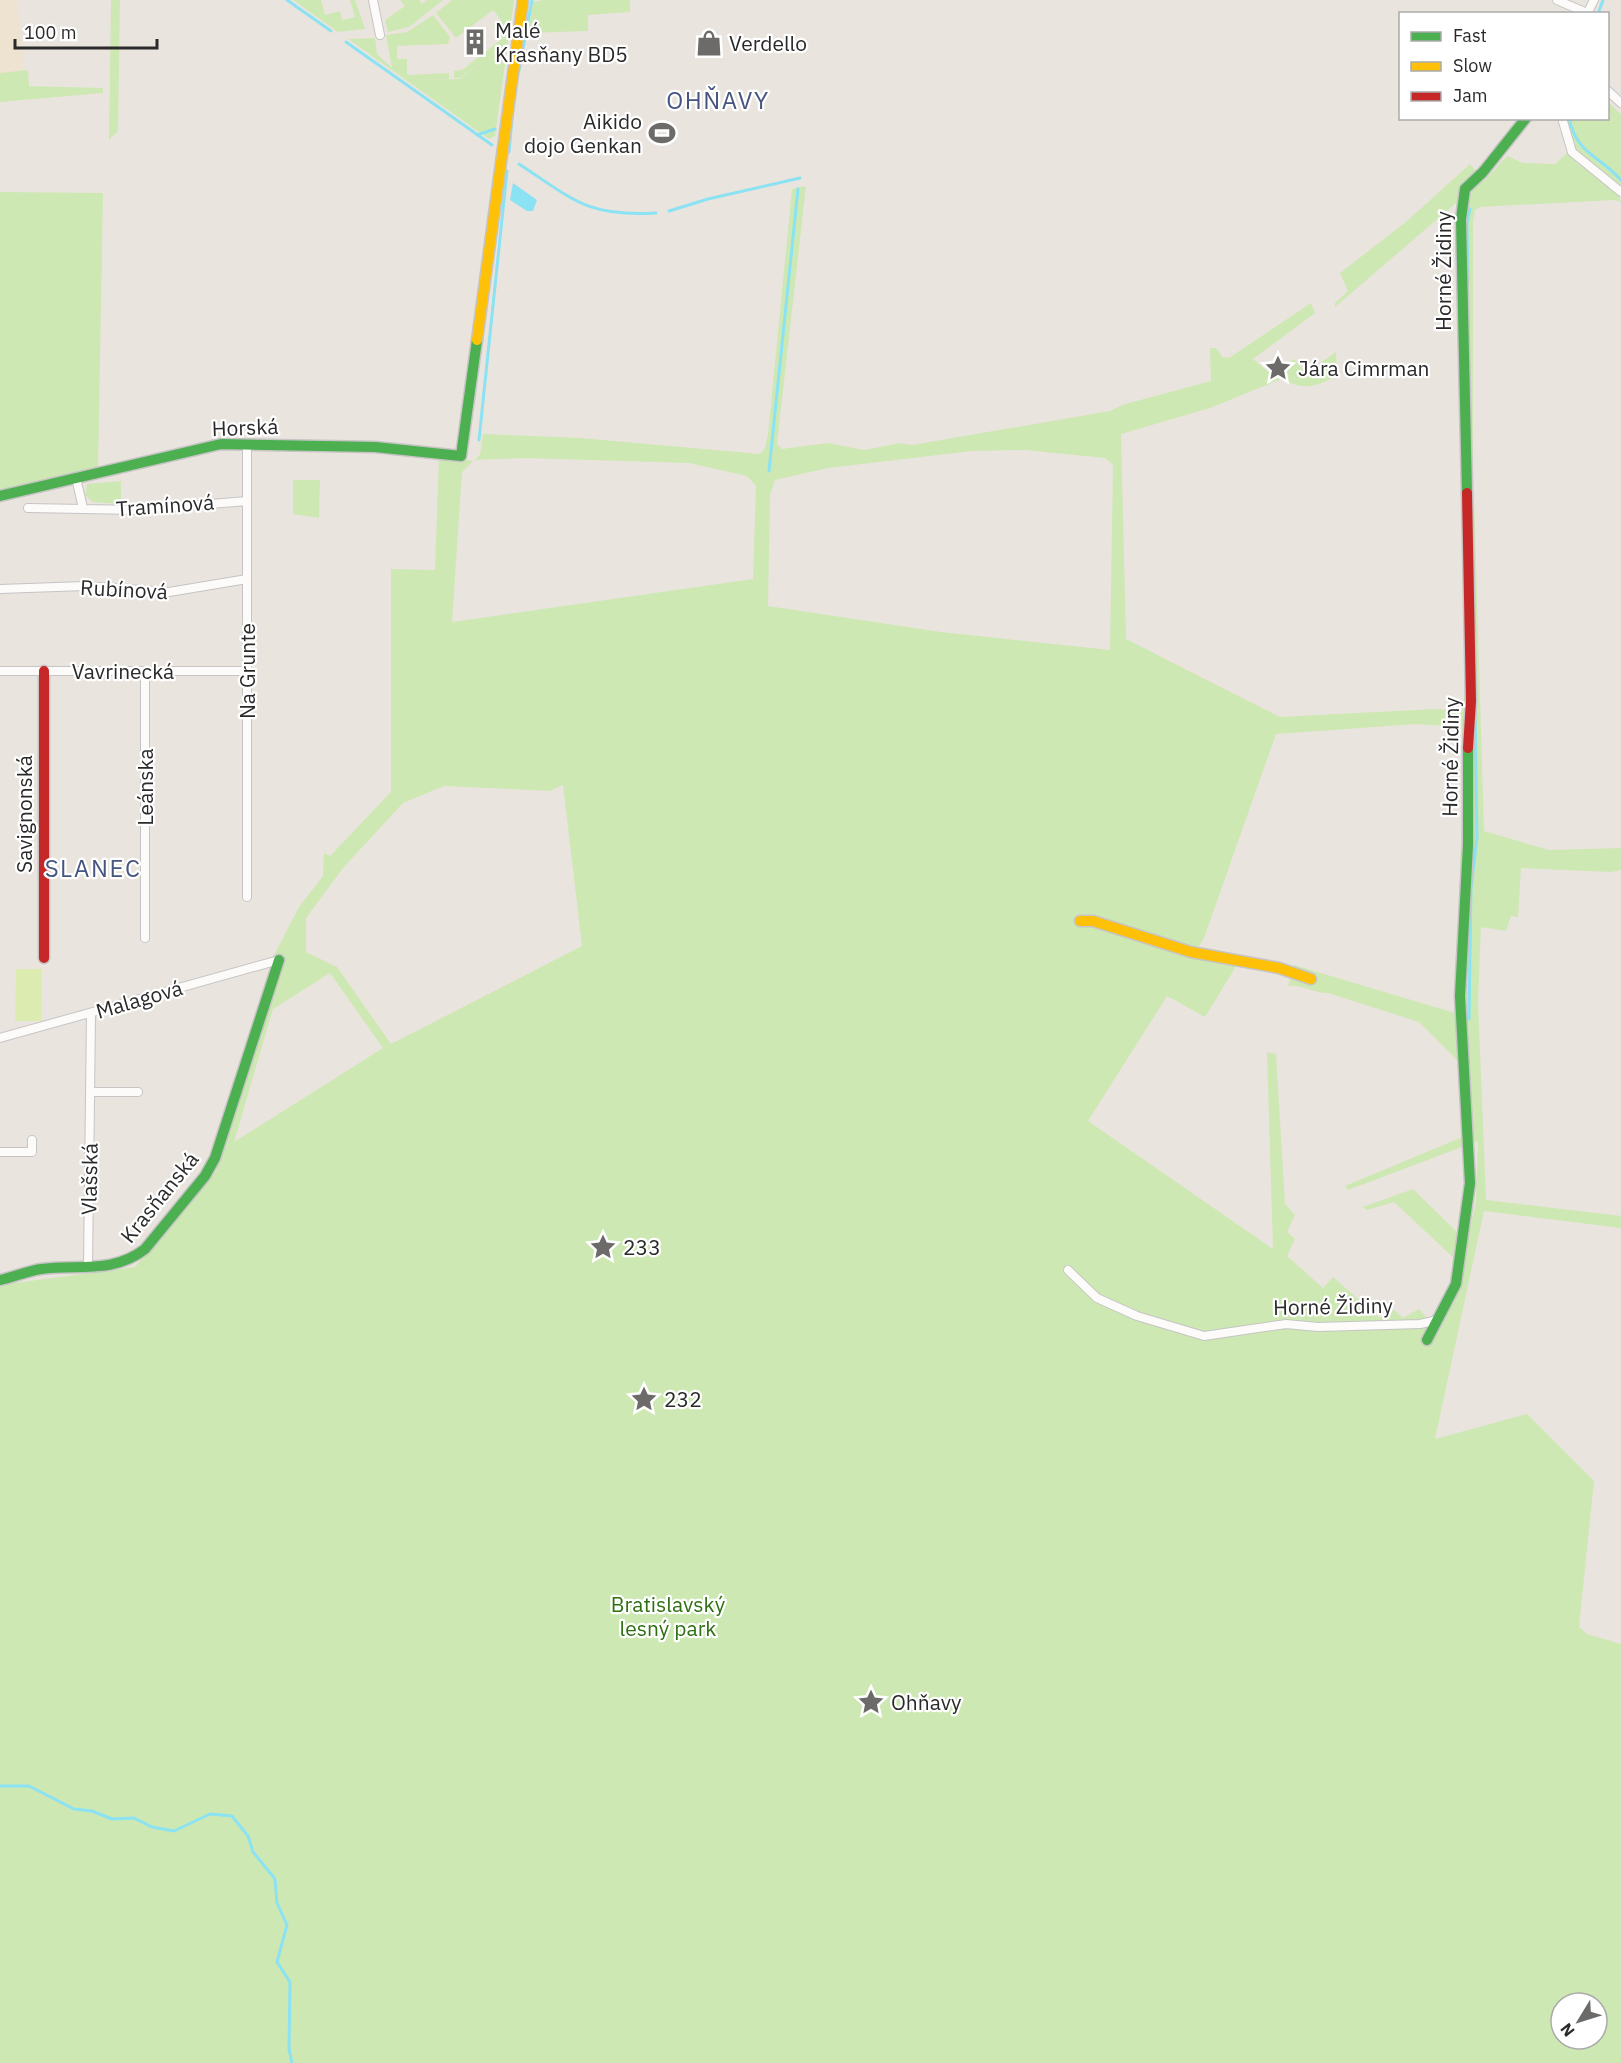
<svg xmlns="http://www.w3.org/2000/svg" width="1621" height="2063" font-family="'IBM Plex Sans',sans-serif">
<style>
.education{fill:#eee2d1}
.green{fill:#cee8b3;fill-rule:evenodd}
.pitch{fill:#dcecb0}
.water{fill:#8ae2f3}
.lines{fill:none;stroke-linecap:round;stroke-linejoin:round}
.stream{stroke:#8ae2f3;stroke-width:3}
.street-casing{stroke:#c6c4c5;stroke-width:10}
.fast-casing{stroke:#c6c4c5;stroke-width:13}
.slow-casing{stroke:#c6c4c5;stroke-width:13}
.jam-casing{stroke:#c6c4c5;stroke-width:13}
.street{stroke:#fcfbfa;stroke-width:8}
.fast{stroke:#4caf50;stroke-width:10}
.slow{stroke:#ffc107;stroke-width:10}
.jam{stroke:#c62828;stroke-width:10}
.labels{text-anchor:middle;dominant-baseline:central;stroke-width:4.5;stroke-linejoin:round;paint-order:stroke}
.poi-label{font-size:21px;fill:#2a2a2a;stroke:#fff;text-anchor:start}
.street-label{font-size:21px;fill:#2a2a2a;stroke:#fff}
.park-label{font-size:21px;fill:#2e6f12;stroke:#fff}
.quarter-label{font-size:24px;letter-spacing:1.5px;fill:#455580;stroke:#fff}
</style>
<rect width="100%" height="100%" fill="#eae4de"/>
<path class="education" d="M0,0h17l7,71 -24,2z"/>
<path class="green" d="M111,0h9l-2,131 -9,9z
M293,0h28l4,15 15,-4 2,9 13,-3 -5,-17h5l10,29 -27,3z
M400,0h19l3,4 5,-4h16l-34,27 -21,5 -3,-12 20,-14z
M452,0h62l-19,136 -6,3 -141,-100 27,-1 2,16 15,14 -6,-33 21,-3 26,-17 17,22 -2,7 -51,2v13h10v16l42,-2v6l-32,1 43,-1 24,-19 -24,18h-6v-7l8,-1 41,-32 -10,-12 8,-6 -8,-10 -37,28 -20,-25z
M543,0h87v12l-42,3v16l-60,2 5,-31z
M28,70l1,16 74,2v5l-103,9v-29z
M1608,95l1,8 12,11v73l-47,-37 -9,-31 43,-1z
M1568,152c11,21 48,27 53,50l-6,-2 -135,7 -5,3 -2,12v237l11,372 65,19 72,-2v22l-10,2 -90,-4 -3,49 -7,-1 -5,15 -25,-4 -3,74 8,199 135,16v12l-137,-17 -49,228 92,-25 67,67 -15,146 8,7 34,10v419h-1621v-778l135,-18 82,-97 -2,-3 25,-68 44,-143 -11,1 26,-50 24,-31 1,-23 6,3 61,-64v-223l44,1 4,-114 34,5 7,-6 3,-21 97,4 180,16 5,-6 3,-14 24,-245 14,-3 -29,258 5,5 46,-6 36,7 37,-7 11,2 198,-34 12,-6 89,-24 -1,-33h6l6,9 7,1 82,-55 4,10 -62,46 19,16 22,-16 12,14 30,-21 1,23c-20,13 -35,15 -56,4l-71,29 -89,26 5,205 154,78 155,-8 27,2 4,-27 -10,-481 -121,104v-4l13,-12 -8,-18 67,-52 63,-57 14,17 23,-25 16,7 32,1zM1024,450l81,8 8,7 -3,185 -169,-18 -173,-26 2,-111 5,-15 53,-12 144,-17zM525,458l164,5 58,13 9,10 -3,93 -301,43 10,-150 12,-12zM1416,724l43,3 3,3 1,54 -8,229 -161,-48 -6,21c15,-2 25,7 40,7l91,29 41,41 5,73 -120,50 3,4 130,-49 -2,60 -9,41 -54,-53 -50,18 4,3 27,-8 62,58 -4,21 -18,35 -7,2 -8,-9 -16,9 -9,-8 -14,8 -47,-41 -10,11 -36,-32 8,-17 -8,-7 8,-17 -10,-11 -9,-150 -9,-2 6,197 -185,-128 79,-125 38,21 33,-54 -44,-9 10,-16 72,-204zM563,785l19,161 -191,98 -54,-77 -31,-15v-34l37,-50 60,-65 41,-17 106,5zM330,973l53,75 -149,94 39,-133zM1561,2003h36v36h-36z
M0,192l103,1 -5,277 -98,23z
M293,480h27l-1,38 -26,-4z
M121,481v23l-28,-2 -8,-7 2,-11z"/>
<path class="pitch" d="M16,969h26l-1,52h-26z"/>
<path class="water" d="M513,183l24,17 -4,11h-6l-17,-11z"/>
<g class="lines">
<path class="stream" d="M287,0l44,31
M1598,14l5,-14
M346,42l146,103
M519,70l13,-70
M1569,118c8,37 30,37 52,62
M477,135l18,-6
M509,152l3,-34
M519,164c55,36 68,53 137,49
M669,211l39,-12 92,-21
M1468,281l-1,-58 3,-14
M479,440l28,-269
M769,471l29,-282
M1469,1019l2,-130 6,-52 -2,-131
M0,1786h29l45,23 18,2 20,8 22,-1 18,9 22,4 36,-17 22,2 16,20 5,16 22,27 2,24 10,22 -10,37 13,20 -1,67 3,14"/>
<g class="street-casing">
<path id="street" d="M373,0l7,35
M1557,0l30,13
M1587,14l7,-14
M1608,91l13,12
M1562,118l10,34 49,40
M247,444v453
M76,478l7,30
M28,508l110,2 109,-9
M0,589l85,-3 84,6 78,-13
M0,671h247
M145,671v267
M0,1038l279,-78
M90,1092h48
M0,1152h32v-12
M88,1267l3,-254
M1068,1270l29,28 40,18 67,20 82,-12 32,3 102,-3 18,-4"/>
</g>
<g class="fast-casing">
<path id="fast" d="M1467,493l-6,-274 4,-30 18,-17 43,-54
M0,496l221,-52 154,3 86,9 16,-116
M0,1280c14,-3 27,-9 41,-11 37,-5 72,5 104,-20l60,-73 10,-18 64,-198
M1427,1340l29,-56 14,-101 -10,-187 8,-151v-97"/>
</g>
<g class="slow-casing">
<path id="slow" d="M477,340l46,-340
M1080,921h13l98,31 88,16 32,11"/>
</g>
<g class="jam-casing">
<path id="jam" d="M1467,493l4,208 -3,47
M44,671v287"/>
</g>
<use href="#street" class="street"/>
<use href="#fast" class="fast"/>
<use href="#slow" class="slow"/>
<use href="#jam" class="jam"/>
</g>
<defs>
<g id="building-bare" transform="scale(2.07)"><path d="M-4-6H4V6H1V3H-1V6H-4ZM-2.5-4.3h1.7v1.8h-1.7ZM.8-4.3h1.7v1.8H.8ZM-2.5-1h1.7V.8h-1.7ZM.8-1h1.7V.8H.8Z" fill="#6d6b69" stroke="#fff" stroke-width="2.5" paint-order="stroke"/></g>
<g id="shop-bare" transform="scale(2.07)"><path d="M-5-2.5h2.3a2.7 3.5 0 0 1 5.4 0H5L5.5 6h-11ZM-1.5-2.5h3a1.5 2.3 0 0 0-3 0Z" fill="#6d6b69" stroke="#fff" stroke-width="2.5" paint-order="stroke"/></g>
<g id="stadium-bare" transform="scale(2.07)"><path d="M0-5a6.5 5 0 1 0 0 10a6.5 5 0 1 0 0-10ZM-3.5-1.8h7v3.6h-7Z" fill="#6d6b69" stroke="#fff" stroke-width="2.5" paint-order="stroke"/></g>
<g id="sight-bare" transform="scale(2.07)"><path d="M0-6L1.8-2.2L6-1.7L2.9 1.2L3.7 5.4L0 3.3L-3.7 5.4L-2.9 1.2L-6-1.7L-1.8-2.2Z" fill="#6d6b69" stroke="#fff" stroke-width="2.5" paint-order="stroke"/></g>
</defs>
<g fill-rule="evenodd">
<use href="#building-bare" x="475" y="42"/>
<use href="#shop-bare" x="709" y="43"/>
<use href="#stadium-bare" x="662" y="133"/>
<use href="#sight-bare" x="1278" y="368"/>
<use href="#sight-bare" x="603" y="1247"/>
<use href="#sight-bare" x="644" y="1399"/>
<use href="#sight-bare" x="871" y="1702"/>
</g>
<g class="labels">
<g class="poi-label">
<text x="495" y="30">Malé<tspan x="495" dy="24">Krasňany BD5</tspan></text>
<text x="729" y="43">Verdello</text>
<text x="642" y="121" text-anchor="end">Aikido<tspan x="642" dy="24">dojo Genkan</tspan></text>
<text x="1298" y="368">Jára Cimrman</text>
<text x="623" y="1247">233</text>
<text x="664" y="1399">232</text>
<text x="891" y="1702">Ohňavy</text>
</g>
<g class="street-label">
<text transform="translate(1443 271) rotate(-90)">Horné Židiny</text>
<text transform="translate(245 427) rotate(-2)">Horská</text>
<text transform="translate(165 505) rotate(-4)">Tramínová</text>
<text transform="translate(124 589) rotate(3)">Rubínová</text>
<text x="123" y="671">Vavrinecká</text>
<text transform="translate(247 671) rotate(-90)">Na Grunte</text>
<text transform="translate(1450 757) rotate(-89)">Horné Židiny</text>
<text transform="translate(145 787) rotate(-90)">Leánska</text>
<text transform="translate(24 814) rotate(-90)">Savignonská</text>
<text transform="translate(139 999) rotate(-16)">Malagová</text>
<text transform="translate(89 1179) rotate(-89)">Vlašská</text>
<text transform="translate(159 1197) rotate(-51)">Krasňanská</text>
<text transform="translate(1333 1306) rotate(-1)">Horné Židiny</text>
</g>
<g class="park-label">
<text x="668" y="1604">Bratislavský<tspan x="668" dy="24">lesný park</tspan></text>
</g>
<g class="quarter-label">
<text x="718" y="100">OHŇAVY</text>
<text x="93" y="868">SLANEC</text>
</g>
</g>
<rect x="1399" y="12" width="210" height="108" fill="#ffffff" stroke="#aaaaaa" stroke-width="1.5"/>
<rect x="1411" y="32" width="30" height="9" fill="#4caf50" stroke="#aaaaaa" stroke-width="1.5"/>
<text x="1453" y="42" font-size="18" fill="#2a2a2a">Fast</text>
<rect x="1411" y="62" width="30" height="9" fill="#ffc107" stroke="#aaaaaa" stroke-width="1.5"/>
<text x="1453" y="72" font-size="18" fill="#2a2a2a">Slow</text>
<rect x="1411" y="92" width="30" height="9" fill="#c62828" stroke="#aaaaaa" stroke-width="1.5"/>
<text x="1453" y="102" font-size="18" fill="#2a2a2a">Jam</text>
<g transform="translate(1579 2021) rotate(232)"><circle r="28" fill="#ffffff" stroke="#aaaaaa" stroke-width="1.5"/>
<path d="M0-4.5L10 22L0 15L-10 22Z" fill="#6d6b69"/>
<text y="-9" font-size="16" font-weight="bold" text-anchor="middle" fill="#2a2a2a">N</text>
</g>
<path d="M15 39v9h142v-9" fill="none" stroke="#2a2a2a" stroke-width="3"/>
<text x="24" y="39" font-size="18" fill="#2a2a2a" stroke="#ffffff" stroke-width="4.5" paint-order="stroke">100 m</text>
</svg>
